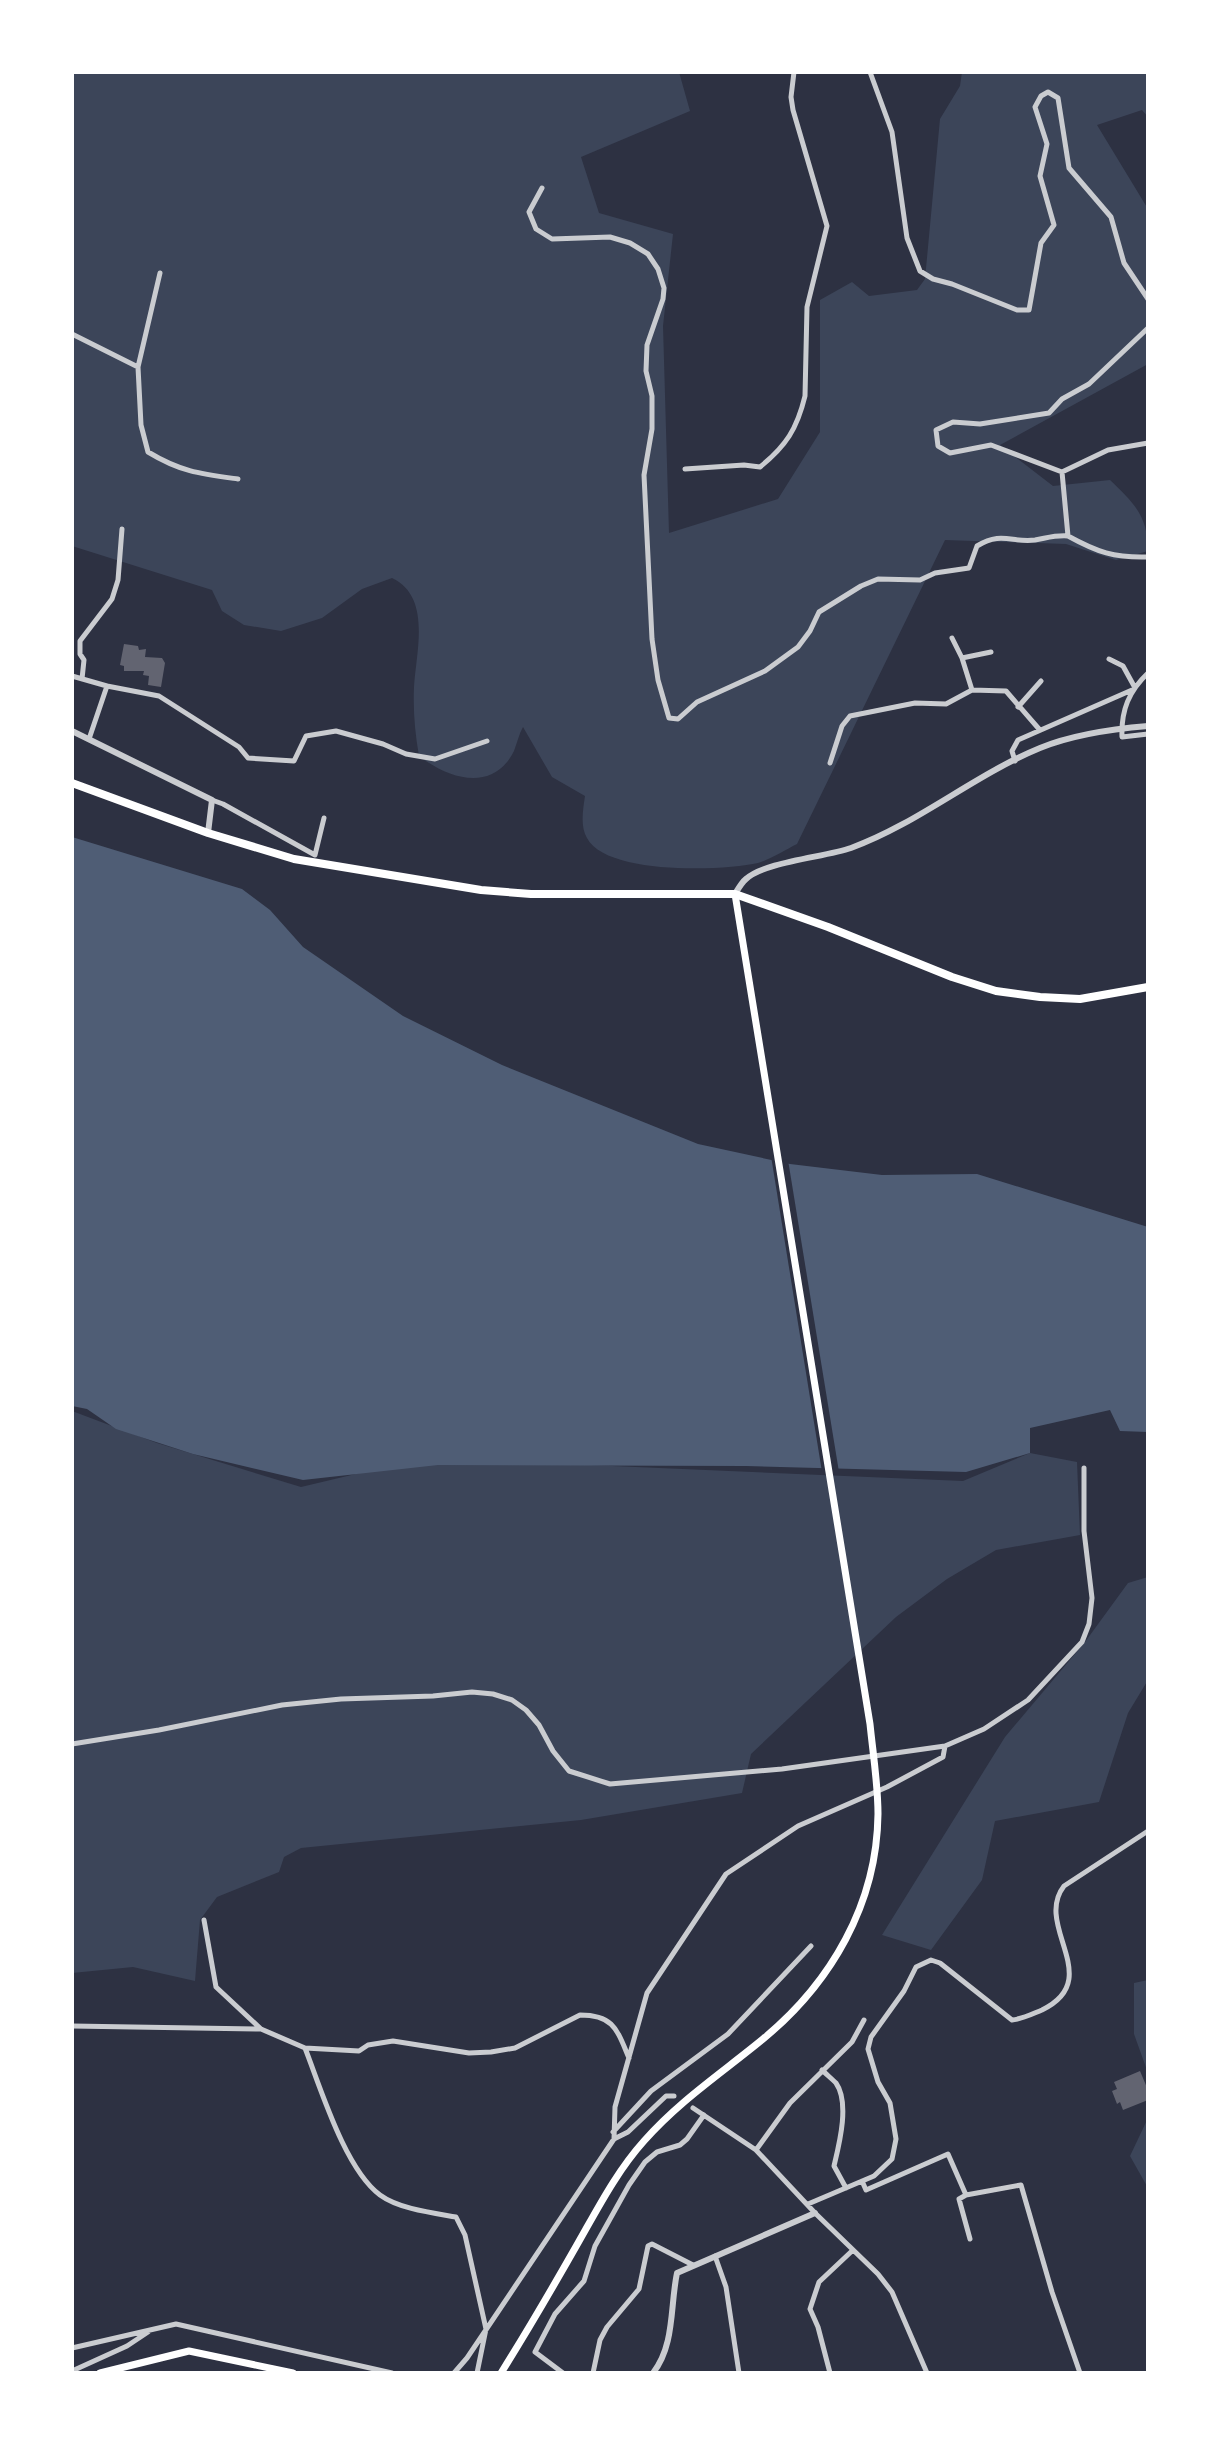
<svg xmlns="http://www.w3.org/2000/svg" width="1220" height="2445" font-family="Poppins,sans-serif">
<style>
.green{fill:#3c4559}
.water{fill:#4f5d75}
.pier{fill:#2d3142}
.building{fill:#626471}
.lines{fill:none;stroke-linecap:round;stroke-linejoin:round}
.minor{stroke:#caccd0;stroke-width:5}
.tertiary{stroke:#caccd0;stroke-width:6}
.secondary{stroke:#fff;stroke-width:7}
.primary{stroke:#fff;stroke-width:8}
</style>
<rect width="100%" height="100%" fill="#2d3142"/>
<path class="green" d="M72,72h607l11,39 -109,46 18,56 74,21 -10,92 6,207 109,-34 42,-67v-132l32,-18 17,14 48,-6 8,-11 15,-160 20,-33 2,-14h186v45l-6,-7 -45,15 51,84v155l-148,81 53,41 57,-6c24,23 38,36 38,71l-32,9 -50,-16 -121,-4 -148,304c-12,6 -26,15 -39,19 -35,8 -152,12 -171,-25 -7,-12 -4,-28 -2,-42l-33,-19 -29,-50c-4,7 -6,16 -9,24 -21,42 -65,28 -95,5 -4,-23 -6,-45 -5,-69 2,-35 18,-90 -22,-109l-30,11 -40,29 -41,13 -37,-6 -22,-14 -10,-21 -140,-44z
M72,1411l85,32 144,44 122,-29 540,23 67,-28 47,9 3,73 -84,15 -49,29 -51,38 -145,137 -9,39 -161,27 -280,28 -17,9 -5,15 -62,25 -17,23 -5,61 -62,-14 -61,6z
M1148,1577v103l-20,33 -29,89 -104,19 -13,59 -51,70 -49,-15 123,-198 80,-95 43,-59z
M1148,1980v93l-14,-39v-51z
M1148,2118v70l-18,-32z"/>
<path class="water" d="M72,837l170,52 28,21 33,37 100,69 99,49 196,79 92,20 92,11 95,-1 171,53v205l-28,-1 -10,-21 -80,18v25l-64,19 -220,-6 -308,-1 -135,15 -110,-26 -77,-25 -29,-20 -15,-3z"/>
<path class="pier" d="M771,1156l17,4 51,312h-17z"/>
<path class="building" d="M124,644l14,2 1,4 7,-1 -1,8 17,1 3,5 -4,24 -13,-2 1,-9 -6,-1 1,-4h-20v-5l-4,-1z
M1140,2071l8,19v10l-25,10 -3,-8 -3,2 -5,-13 5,-2 -3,-7z"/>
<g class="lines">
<path class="minor" d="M870,72l22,60 15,106 13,33 13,8 19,5 65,26h12l12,-67 13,-18 -14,-49 7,-32 -12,-37 6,-11 7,-4 10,6 11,70 42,49 13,46 24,36
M542,188l-13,24 7,17 16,10 58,-2 20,6 18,11 10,15 6,19 -1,11 -16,46 -1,26 6,25v33l-8,46 8,164 6,41 11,38 9,1 19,-17 68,-31 33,-24 12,-16 9,-19 42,-26 17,-7 42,1 15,-7 34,-5 8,-22c25,-15 34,-3 58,-6 12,-2 20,-5 33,-4
M160,273l-22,94 3,58 7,27c33,20 53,22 90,27
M1148,328l-59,56 -27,15 -13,14 -69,11 -27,-2 -17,8 2,16 12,7 41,-8 71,27 46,-22 40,-7
M72,334l66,33
M685,469l59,-4 16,2c26,-21 37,-38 45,-71l2,-89 20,-81 -34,-116 -2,-13 3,-25
M1062,472l6,64c29,16 46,22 80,21
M952,638l10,20 10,32
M962,658l29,-6
M1109,659l14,7 11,20
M1148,673c-19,18 -27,37 -26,64l26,-3
M72,676l35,10
M82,679l2,-19 -4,-6v-13l32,-42 6,-19 4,-51
M1018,707l23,-26
M89,739l18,-53 52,10 80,51 9,11 46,3 12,-25 30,-5 47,13 23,10 29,5 52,-18
M1015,761l-3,-10 6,-11 114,-50
M830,763l12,-37 8,-10 65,-13 31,1 26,-14 34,1 33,38
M212,800l11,4 92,51 9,-37
M72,1744l87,-14 123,-25 59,-6 92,-3 39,-4 21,2 19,6 14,10 13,15 14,26 16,20 41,13 172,-15 163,-23 39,-17 44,-29 54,-58 7,-18 3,-26 -8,-67v-63
M204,1920l12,67 45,42 44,19 54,3 9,-6 25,-4 76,12 22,-1 24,-4 65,-33c34,0 37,15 49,43
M72,2026l188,3
M305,2048c16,41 40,121 75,147 19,14 53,18 76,22l9,18 21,94 -9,44
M822,2070c4,4 10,9 14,13 14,20 3,62 -2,83l12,22
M693,2108l63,42 59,63 63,61 14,18 35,81
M613,2132l38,-41 77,-57 83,-88
M614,2139l1,-32 32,-114 79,-119 72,-48 89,-39 56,-30 2,-11
M756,2150l34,-47 62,-61 12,-22
M862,2181l4,9 82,-36 18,41 55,-10 31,107 28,81
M966,2195l-7,4 11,40
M808,2204l66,-28 18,-17 4,-20 -6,-36 -12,-21 -10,-33 3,-12 33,-46 12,-24 15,-7 9,3 72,57c11,-1 20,-6 30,-10 64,-31 -9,-84 22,-124l84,-55
M715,2256l11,31 13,86
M72,2348l104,-24 216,49
M72,2371l55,-25 21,-14
M454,2373l13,-15 147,-219 14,-7 38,-36h8
M563,2373l-28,-21 20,-38 29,-33 11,-35 34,-61 16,-23 12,-10 23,-7 7,-6 17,-24
M593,2373l7,-33 7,-13 32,-38 9,-43 4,-2 41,21
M830,2373l-12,-46 -8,-18 9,-27 34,-32"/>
<path class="tertiary" d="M72,731l140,69 -4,33
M735,894c3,-5 7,-12 11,-15 18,-17 79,-22 105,-31 68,-25 123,-73 189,-100 34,-14 72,-19 108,-22
M653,2373c22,-28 17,-67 24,-100l138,-60"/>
<path class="secondary" d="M100,2373l89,-22 104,22
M501,2373c27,-43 52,-86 77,-130 20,-35 39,-72 66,-102 35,-40 79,-69 119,-102 68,-56 114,-135 115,-225 0,-30 -5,-60 -8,-90l-135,-830"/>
<path class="primary" d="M72,783l136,50 86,26 187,31 50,4h204l93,33 124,50 44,14 44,6 40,2 68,-12"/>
</g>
<rect width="1220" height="2445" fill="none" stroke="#ffffff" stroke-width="148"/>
</svg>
